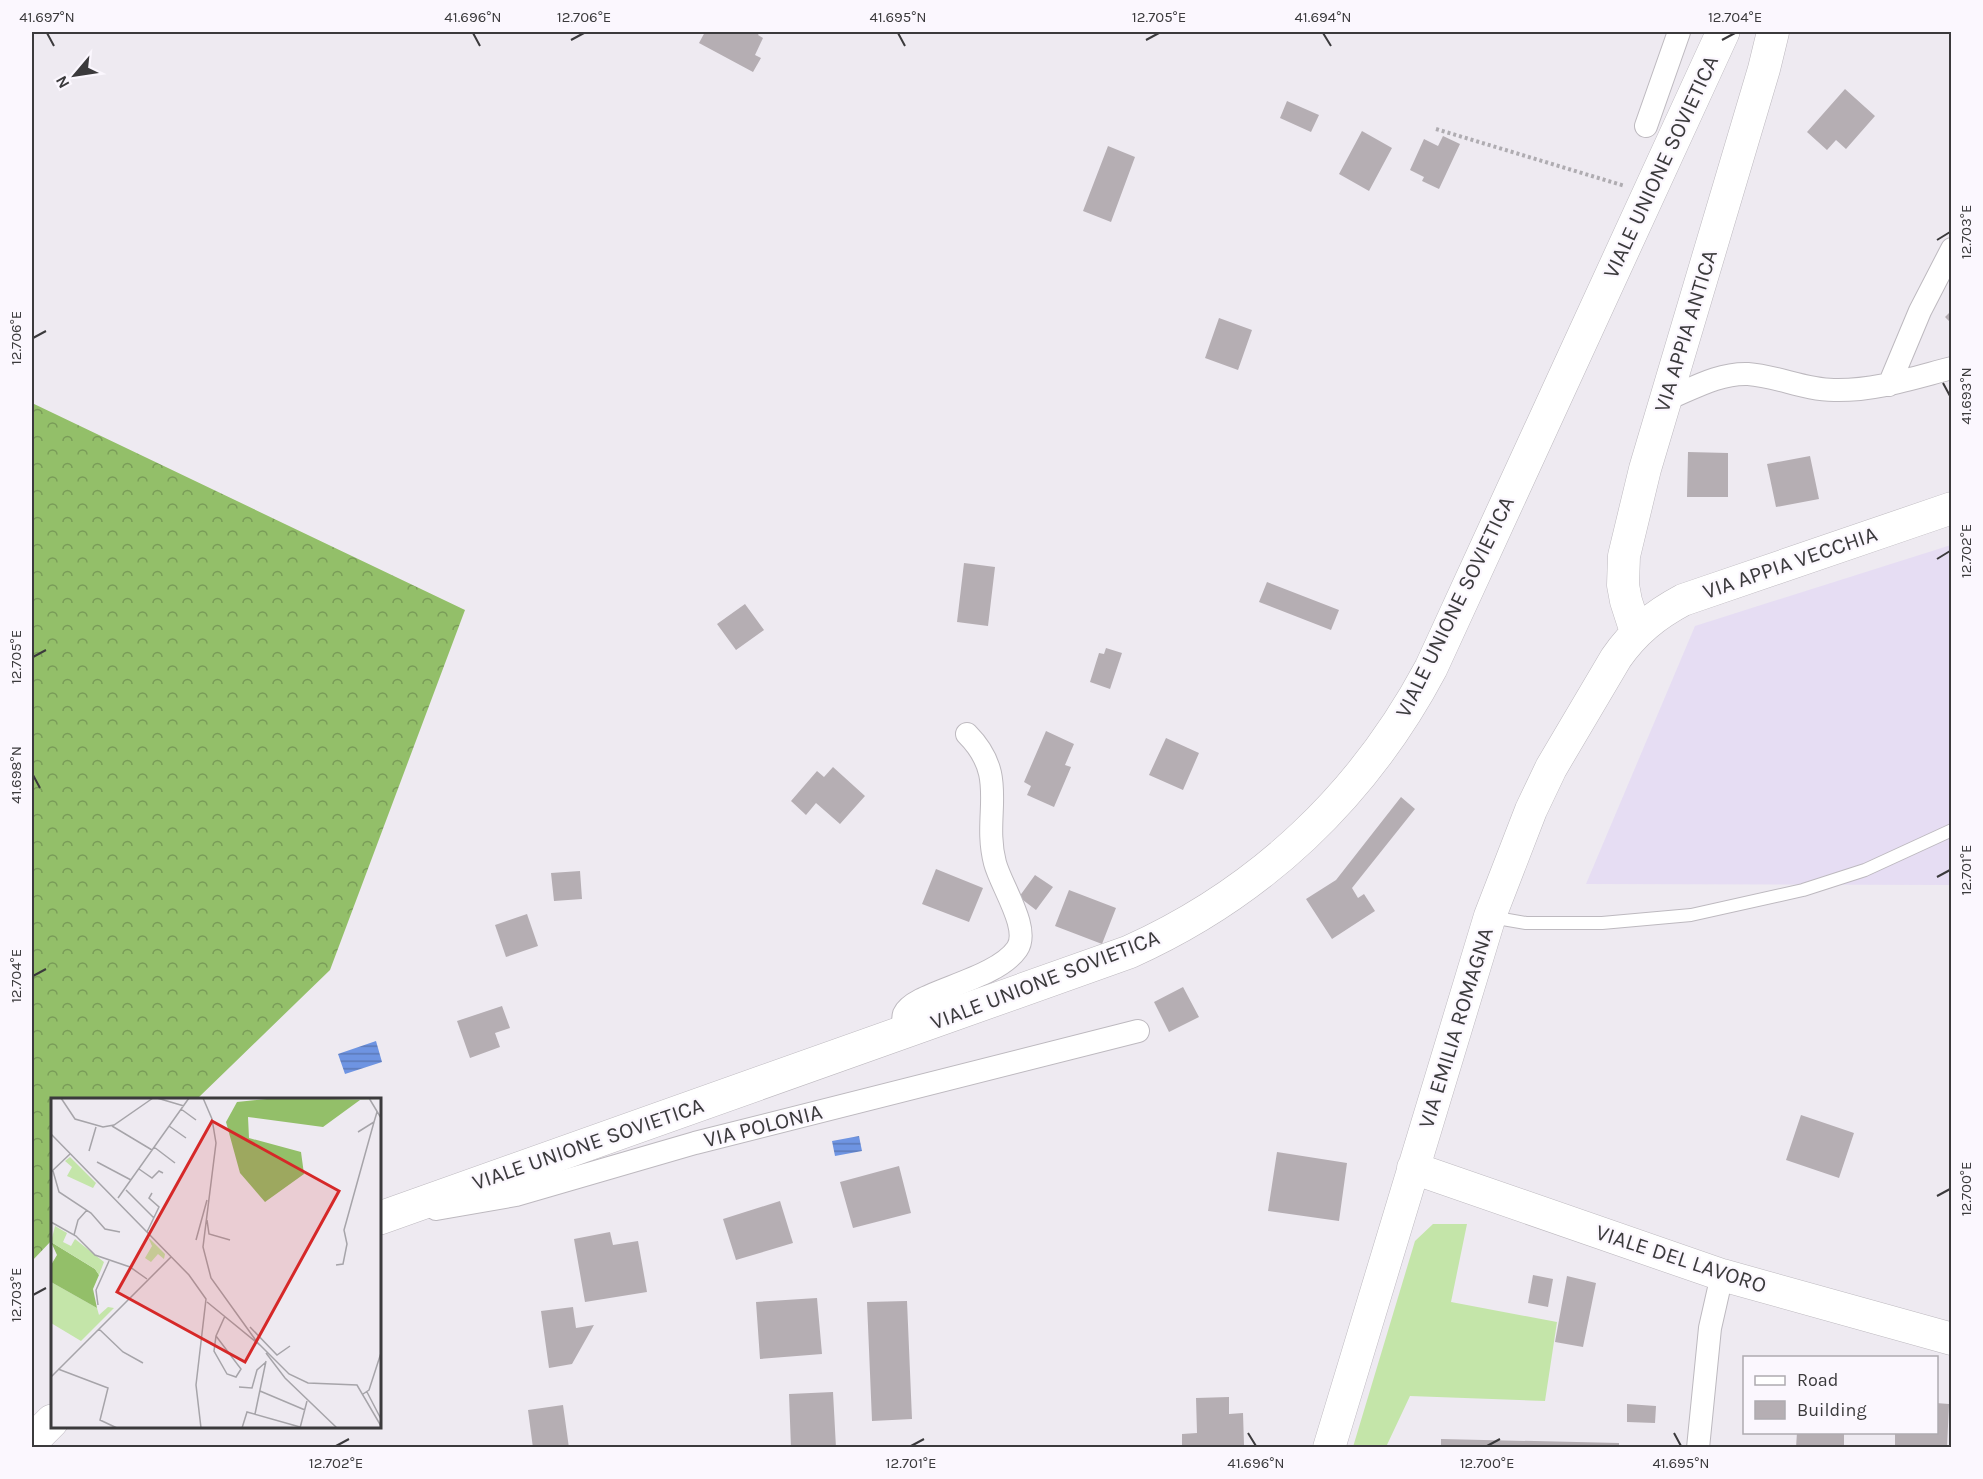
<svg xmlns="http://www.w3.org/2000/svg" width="1983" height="1479" font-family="Karla,sans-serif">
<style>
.commercial{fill:#e6ddf3}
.grass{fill:#c4e5a9}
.forest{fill:url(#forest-crowns)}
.water{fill:url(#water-rules)}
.building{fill:#b5aeb3}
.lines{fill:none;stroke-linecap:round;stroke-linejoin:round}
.lane-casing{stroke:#bdb9bf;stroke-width:14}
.street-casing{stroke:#bdb9bf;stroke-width:24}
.secondary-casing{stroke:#bdb9bf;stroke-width:33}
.primary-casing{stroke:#bdb9bf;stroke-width:34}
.path{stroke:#afacb1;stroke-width:4;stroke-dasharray:3 3;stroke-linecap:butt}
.lane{stroke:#fff;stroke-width:12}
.street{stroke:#fff;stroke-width:22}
.secondary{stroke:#fff;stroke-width:32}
.primary{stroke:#fff;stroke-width:33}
.ticks{fill:none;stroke:#3b3a3c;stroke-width:2}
.labels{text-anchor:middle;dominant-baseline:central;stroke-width:4.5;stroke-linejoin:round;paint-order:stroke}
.street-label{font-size:22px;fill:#3b3a3c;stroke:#fbf7fe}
.inset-road{fill:none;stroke:#a6a4a9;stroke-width:1.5}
.view{fill:#d62828;fill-opacity:0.15;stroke:#d62828;stroke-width:3}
.inset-edge{fill:none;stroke:#3b3a3c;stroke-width:3}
.neatline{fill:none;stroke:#3b3a3c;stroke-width:2}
.ticks-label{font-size:15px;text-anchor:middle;fill:#3b3a3c}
</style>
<defs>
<pattern id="forest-crowns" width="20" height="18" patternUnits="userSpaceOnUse" patternTransform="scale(1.5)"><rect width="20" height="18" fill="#93bf69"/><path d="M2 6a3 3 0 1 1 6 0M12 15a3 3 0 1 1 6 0" fill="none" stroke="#799c58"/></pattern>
<pattern id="water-rules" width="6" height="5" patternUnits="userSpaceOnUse" patternTransform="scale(1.5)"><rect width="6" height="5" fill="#6e94e2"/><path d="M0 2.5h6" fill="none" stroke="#5c7ab8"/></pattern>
</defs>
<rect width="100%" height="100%" fill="#eeeaf1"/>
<path class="commercial" d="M1951,545v340l-365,-1 109,-258z"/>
<path class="grass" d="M1433,1224h34l-16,78 106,20 -12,79 -135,-5 -24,51h-33l62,-206z"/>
<path class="forest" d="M32,403l433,207 -135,360 -133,129 -145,1v140l-20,21z"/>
<path class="water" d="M376,1041l6,21 -37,12 -7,-20z
M859,1136l3,15 -27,5 -3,-15z"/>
<path class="building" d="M705,32h55l-2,3 5,3 -8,17 6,3 -8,14 -54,-29z
M1845,89l30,27 -29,33 -10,-9 -9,10 -20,-18z
M1287,101l32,14 -8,17 -31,-14z
M1362,131l30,17 -23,43 -30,-17z
M1443,136l17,8 -21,45 -17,-8 2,-4 -14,-7 14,-31 14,7z
M1108,146l27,11 -24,65 -28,-11z
M1952,310v14l-7,-7z
M1219,318l33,12 -14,40 -33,-12z
M1688,452l40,1v44h-41z
M1810,456l9,43 -43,8 -9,-43z
M964,563l31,4 -7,59 -31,-4z
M1267,582l72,28 -8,20 -72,-28z
M745,604l19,26 -28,20 -19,-26z
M1106,648l16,5 -12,36 -20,-7 9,-29 5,1z
M1046,731l28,13 -9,21 6,2 -17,40 -27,-12 4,-9 -7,-4z
M1166,738l33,15 -16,37 -34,-15z
M833,767l32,29 -25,28 -24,-21 -10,12 -15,-14 26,-30 7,6z
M1401,797l14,12 -63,79 6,10 6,-4 11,17 -43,28 -26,-40 30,-19z
M936,869l47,19 -14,34 -47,-18z
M580,871l2,28 -28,2 -3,-28z
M1035,875l18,12 -17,23 -17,-13z
M1069,890l47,18 -14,36 -47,-18z
M527,914l11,32 -32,11 -11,-32z
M1183,987l16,30 -30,15 -15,-30z
M502,1006l8,22 -15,5 5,14 -30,11 -13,-37z
M1801,1115l53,18 -15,45 -53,-18z
M1277,1152l70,11 -8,58 -71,-10z
M899,1166l12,47 -58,15 -13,-46z
M780,1201l13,42 -57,17 -13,-41z
M610,1232l3,13 25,-4 9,51 -62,10 -11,-63z
M1533,1275l20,4 -5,28 -20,-4z
M1567,1276l29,7 -13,64 -28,-5z
M817,1298l5,56 -62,5 -4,-57z
M907,1301l5,118 -40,2 -5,-119z
M573,1307l3,21 18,-3 -22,39 -23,4 -8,-57z
M833,1392l3,56h-45l-2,-54z
M1229,1397v17l14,-1 1,32 -17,1 1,2h-46v-14l15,-1 -1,-35z
M1936,1403l13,1 -2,44h-52v-16h41z
M1627,1404l29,2 -1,17 -28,-1z
M563,1405l6,43h-36l-5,-38z
M1797,1432h47v16h-48z
M1441,1439l178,4v5h-178z"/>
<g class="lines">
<g class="lane-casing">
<path id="lane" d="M1491,917l35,6h76l89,-8 112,-25 62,-20 87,-40"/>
</g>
<g class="street-casing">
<path id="street" d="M1646,126l33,-94
M1889,385l31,-74 32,-62
M1665,400c27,-11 53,-27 83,-26 29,2 57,16 86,16 41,1 79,-12 118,-22
M905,1032c-1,-6 -3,-12 -1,-18 9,-22 91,-33 113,-65 14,-20 -16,-63 -22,-86 -13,-50 15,-86 -28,-129
M436,1209l80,-14 179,-52 443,-112
M1698,1448l12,-120 12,-53"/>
</g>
<g class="secondary-casing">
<path id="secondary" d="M1636,632l-10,-31 -3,-16 1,-29 21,-87 119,-400 9,-37
M1413,1168l309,107 230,64
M1329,1448l161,-532 41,-106 20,-42 65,-110c18,-26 39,-43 67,-58l269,-92"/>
</g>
<g class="primary-casing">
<path id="primary" d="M380,1218l749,-266c131,-59 234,-156 302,-284l292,-636
M32,1441l20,-20"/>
</g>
<path class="path" d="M1436,129l189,57"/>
<use href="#lane" class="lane"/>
<use href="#street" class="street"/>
<use href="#secondary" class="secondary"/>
<use href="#primary" class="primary"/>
</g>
<path class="ticks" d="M47,33l7,13M473,33l7,13M898,33l7,13M1323,33l8,13M571,40l13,-7M1146,40l13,-7M1722,40l13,-7M1937,240l13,-8M33,338l13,-7M1943,383l7,13M1937,559l13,-8M33,657l13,-7M33,775l7,13M1937,877l13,-7M33,976l13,-7M1937,1196l13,-7M33,1295l13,-7M1248,1433l8,13M1674,1433l7,13M336,1446l13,-7M911,1446l13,-7M1487,1446l13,-7"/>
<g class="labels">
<g class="street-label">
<text transform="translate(1661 167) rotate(-65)">VIALE UNIONE SOVIETICA</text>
<text transform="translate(1686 331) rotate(-73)">VIA APPIA ANTICA</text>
<text transform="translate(1790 563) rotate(-19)">VIA APPIA VECCHIA</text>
<text transform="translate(1455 607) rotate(-64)">VIALE UNIONE SOVIETICA</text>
<text transform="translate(1045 980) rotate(-21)">VIALE UNIONE SOVIETICA</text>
<text transform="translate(1456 1028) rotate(-73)">VIA EMILIA ROMAGNA</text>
<text transform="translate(763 1126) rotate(-14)">VIA POLONIA</text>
<text transform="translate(588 1144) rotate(-19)">VIALE UNIONE SOVIETICA</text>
<text transform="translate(1681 1259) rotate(18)">VIALE DEL LAVORO</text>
</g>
</g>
<g transform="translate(51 1098)">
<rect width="330" height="330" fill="#eeeaf1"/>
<path d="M19,59l26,26 -3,5 -26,-12 5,-9 -7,-6zM97,139l17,17 -1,5 -6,-5 -7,8 -6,-4 7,-12zM0,184l46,26 2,7 9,-8 6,1 -33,33 -30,-18z" fill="#c4e5a9"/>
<path d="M226,0l104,2h-21l-37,27 -75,-10 1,21 52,14 3,22 -39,28 -25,-29 -14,-51 11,-20zM0,144l44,27 4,6 -6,14 4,19 -46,-26v-17l6,-10z" fill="#93bf69"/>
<path d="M4,128l12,7 -4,9 8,4 4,-7 29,23 -5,13 -4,-6 -44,-27z" fill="#c4e5a9"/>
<path class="inset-road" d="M10,0l14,21 28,8 11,-2 39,-27M106,0l27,8M152,0l9,21 4,24 -13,104 8,31 46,64 32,32 19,9 49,2 24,41M318,0l12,20M130,11l15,11M61,28l40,24M118,28l17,12M307,34l16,-10 3,-10M0,36l138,141 17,24 -10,86 5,43M103,49l21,16M38,53l7,-24M46,64l34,18M88,71l13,9 7,-7 4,2M2,73l6,21 32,21 14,16 15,3M0,74l19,-18M75,92l28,28M67,100l71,-100M156,122l2,14 21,6M0,124l25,14 19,19 35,12 17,12M96,134l12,-25 -10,-9 3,-5M23,137l4,-15 9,-10M145,142l11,-40M285,167l7,-1 4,-20 -3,-14 30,-108M156,204l54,44M47,207l-2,-15 13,-29M199,229l27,28 13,-9M48,231l24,23 20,11M165,238l25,33 -5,8 -9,-3 -13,-23 2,-15 9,-20M215,255l19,25 52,50M7,271l50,19 -8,32 17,8M0,279l120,-120M188,289l13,1 5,-18 9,-8M209,293l45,19M316,294l14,27M312,296l6,-4 12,-37M204,316l11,-53M191,330l5,-16 53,15M249,330l7,-27"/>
<path class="view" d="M161,23l127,70 -94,171 -128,-70z"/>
<rect width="330" height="330" class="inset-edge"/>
</g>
<rect width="1983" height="1479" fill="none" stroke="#fbf7fe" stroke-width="66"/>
<rect x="1743" y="1356" width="195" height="78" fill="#fbf7fe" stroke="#aeabb0" stroke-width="1.5"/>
<rect x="1755" y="1376" width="30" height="9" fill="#ffffff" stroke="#aeabb0" stroke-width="1.5"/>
<text x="1797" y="1386" font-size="18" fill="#3b3a3c">Road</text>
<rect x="1755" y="1401" width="30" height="18" fill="#b5aeb3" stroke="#aeabb0" stroke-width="1.5"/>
<text x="1797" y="1416" font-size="18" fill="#3b3a3c">Building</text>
<g transform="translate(75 75) rotate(241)" stroke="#fbf7fe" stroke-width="4.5" paint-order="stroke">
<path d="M0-4.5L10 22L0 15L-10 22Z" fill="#3b3a3c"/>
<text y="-9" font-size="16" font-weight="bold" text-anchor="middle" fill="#3b3a3c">N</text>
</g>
<rect x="33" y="33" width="1917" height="1413" class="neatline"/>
<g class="ticks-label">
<text x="47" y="22">41.697°N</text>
<text x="473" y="22">41.696°N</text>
<text x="584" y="22">12.706°E</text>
<text x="898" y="22">41.695°N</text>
<text x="1159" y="22">12.705°E</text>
<text x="1323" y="22">41.694°N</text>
<text x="1735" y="22">12.704°E</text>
<text transform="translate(1966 232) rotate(-90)" y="5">12.703°E</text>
<text transform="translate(16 338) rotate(-90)" y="5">12.706°E</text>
<text transform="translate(1966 396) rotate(-90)" y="5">41.693°N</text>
<text transform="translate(1966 551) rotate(-90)" y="5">12.702°E</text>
<text transform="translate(16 657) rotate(-90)" y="5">12.705°E</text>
<text transform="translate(16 775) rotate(-90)" y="5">41.698°N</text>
<text transform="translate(1966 870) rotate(-90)" y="5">12.701°E</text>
<text transform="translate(16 976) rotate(-90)" y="5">12.704°E</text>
<text transform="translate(1966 1189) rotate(-90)" y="5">12.700°E</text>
<text transform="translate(16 1295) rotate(-90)" y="5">12.703°E</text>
<text x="336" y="1468">12.702°E</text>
<text x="911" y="1468">12.701°E</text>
<text x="1256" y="1468">41.696°N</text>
<text x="1487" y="1468">12.700°E</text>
<text x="1681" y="1468">41.695°N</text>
</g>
</svg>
